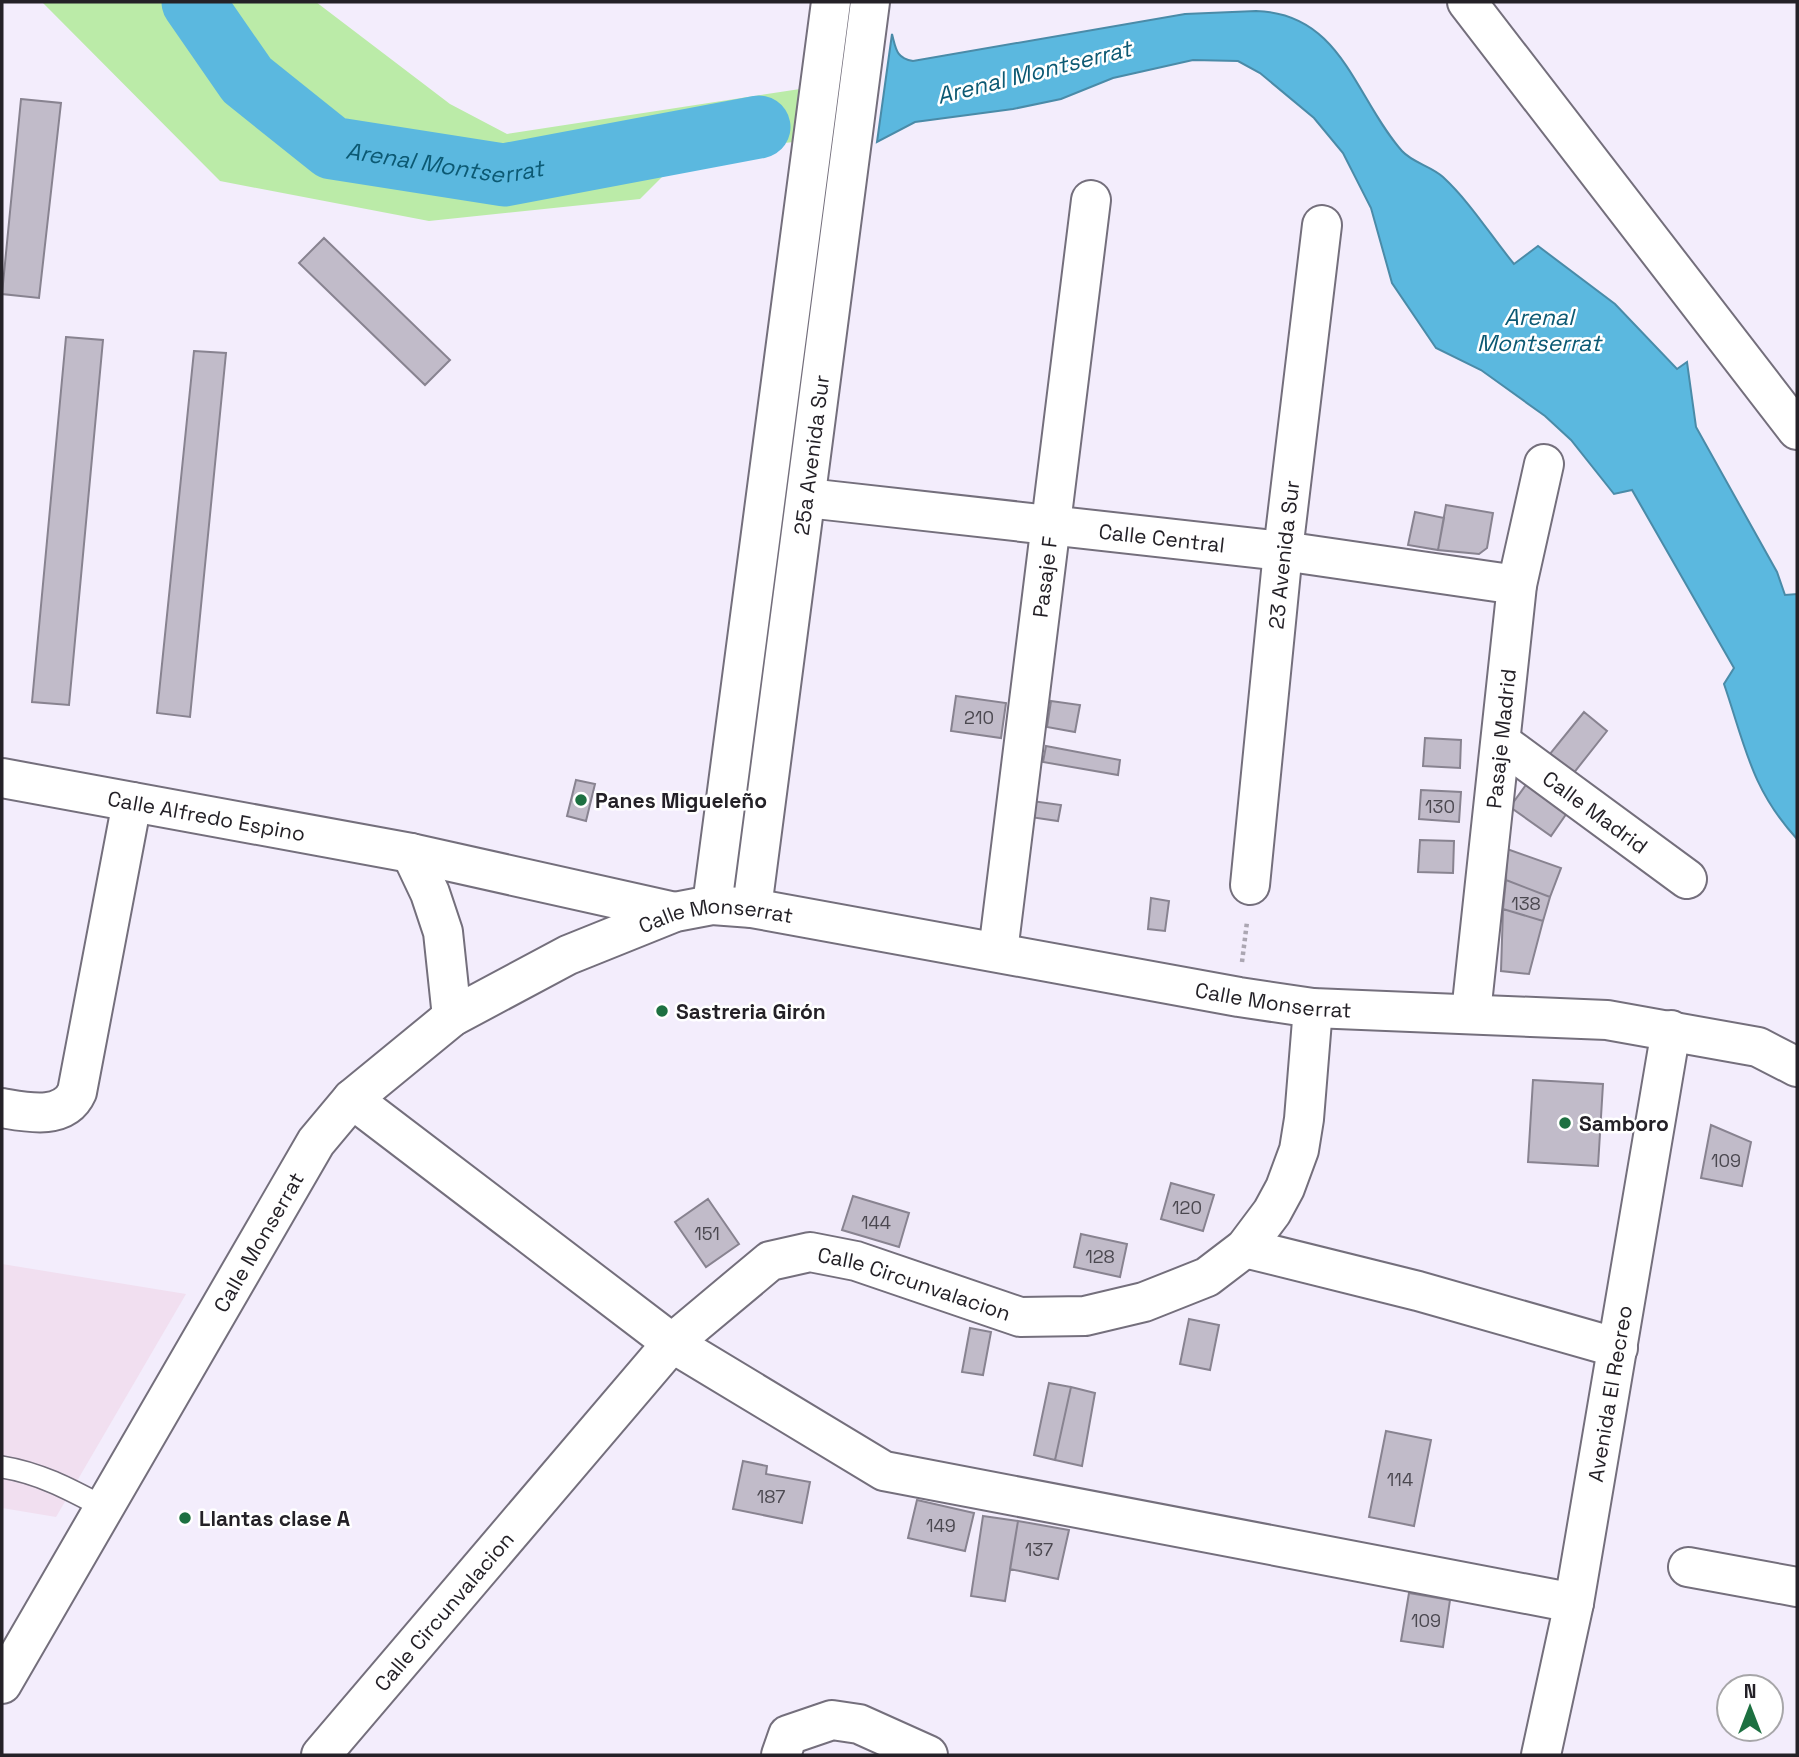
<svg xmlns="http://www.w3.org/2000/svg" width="1799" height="1757" font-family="'Space Grotesk',sans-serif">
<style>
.medical{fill:#f1dff0}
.green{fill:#bbeba8}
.water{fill:#5bb8df;stroke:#4a8ba8;stroke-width:2}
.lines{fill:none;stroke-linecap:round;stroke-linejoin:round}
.river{stroke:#5bb8df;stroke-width:63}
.building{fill:#c1bbc9;stroke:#888390;stroke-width:2}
.lane-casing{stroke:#746f7c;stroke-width:24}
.street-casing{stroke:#746f7c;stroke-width:42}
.secondary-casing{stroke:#746f7c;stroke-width:42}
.path{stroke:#aba6b2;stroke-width:4.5;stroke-dasharray:3.5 3.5;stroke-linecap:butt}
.lane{stroke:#fff;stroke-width:21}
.street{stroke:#fff;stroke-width:38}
.secondary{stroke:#fff;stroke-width:38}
.poi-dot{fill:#1d7041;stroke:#fff;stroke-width:2.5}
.labels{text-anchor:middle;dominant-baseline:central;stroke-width:5;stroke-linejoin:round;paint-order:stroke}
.number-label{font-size:18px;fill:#4b4850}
.street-label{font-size:21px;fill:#242127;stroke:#fff}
.poi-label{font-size:21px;font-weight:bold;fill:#242127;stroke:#fff;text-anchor:start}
.water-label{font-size:23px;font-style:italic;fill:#0c5973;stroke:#fff}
</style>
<rect width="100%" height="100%" fill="#f3edfc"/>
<path class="medical" d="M2,1264l184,30 -130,223 -54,-9z"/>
<path class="green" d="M42,2h274l134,102 57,30 293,-45 -6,53 -91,9 -32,17 -31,31 -211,22 -209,-40z"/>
<path class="water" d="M1256,11c86,2 99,87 146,140 11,12 29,15 41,26 27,25 48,59 71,87l24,-18 77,58 62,65 10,-7 9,65 81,145 8,23 12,-1v245c-46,-50 -52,-94 -73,-155l10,-16 -102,-178 -18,4 -43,-54 -26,-24 -64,-46 -45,-22 -44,-65 -21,-75 -28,-55 -29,-35 -54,-45 -22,-12 -45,-1 -80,18 -52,21 -48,10 -98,13 -38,20 15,-108c4,15 4,24 21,27l272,-47z"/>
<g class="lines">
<path class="river" id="s1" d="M193,2l54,78 85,68 172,27 255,-48"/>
</g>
<path class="building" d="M21,99l40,4 -22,195 -37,-4z
M324,238l126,122 -25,25 -126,-122z
M66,337l37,3 -34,365 -37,-3z
M194,351l32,2 -36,364 -33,-4z
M1446,505l47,8 -6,35 -8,6 -41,-4z
M1415,512l29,6 -6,32 -30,-5z
M956,696l50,7 -5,35 -50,-7z
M1051,701l29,4 -5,27 -28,-5z
M1584,712l23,19 -42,53 -24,-19z
M1425,738l36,2 -1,28 -37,-2z
M1046,746l74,14 -2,15 -75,-13z
M576,780l19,4 -9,37 -19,-5z
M1528,782l41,28 -18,26 -41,-29z
M1421,790l40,2 -2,30 -40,-3z
M1032,801l29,4 -3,16 -28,-4z
M1420,840l34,1 -1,32 -35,-1z
M1507,849l54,19 -11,29 -44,-17z
M1506,880l44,17 -7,24 -40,-12z
M1151,898l18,3 -4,30 -17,-2z
M1503,909l40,12 -14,53 -28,-3z
M1533,1080l70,4 -5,82 -70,-4z
M1711,1125l40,17 -9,44 -41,-8z
M1171,1183l43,12 -11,36 -42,-12z
M853,1196l56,17 -10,34 -57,-17z
M708,1199l31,45 -33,23 -31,-45z
M1081,1234l46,10 -7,33 -46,-10z
M1189,1319l30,6 -9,45 -30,-6z
M970,1328l21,4 -8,43 -21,-3z
M1049,1383l22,4 -16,73 -21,-5z
M1071,1387l24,6 -13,73 -27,-6z
M1386,1431l45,9 -17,86 -45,-9z
M743,1461l24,5 -1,8 44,8 -8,41 -69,-14z
M917,1500l57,13 -9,38 -57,-13z
M983,1516l35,5 -13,80 -34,-5z
M1018,1521l51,9 -11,49 -48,-10z
M1409,1593l41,7 -7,47 -42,-6z"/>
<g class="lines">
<g class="lane-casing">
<path id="lane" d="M2,1467c38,6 69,23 103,41"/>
</g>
<g class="street-casing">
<g id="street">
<path d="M1467,2l330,428"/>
<path id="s2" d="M807,498l476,53 234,34"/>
<path id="s3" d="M1502,743l185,136"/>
<path id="s4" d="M2,778l409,75 264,59"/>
<path d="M411,853l19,40 13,39 9,85"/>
<path id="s5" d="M1250,885l33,-334 39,-326"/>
<path id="s6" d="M998,952l93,-752"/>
<path id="s7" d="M1471,1013l46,-428 27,-121"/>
<path d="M352,1099l320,244 212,128 690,132"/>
<path d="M2,1108c24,4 62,13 75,-16l55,-290"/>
<path d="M1245,1248l173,43 200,57"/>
<path d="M1688,1567l109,20"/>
<path id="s8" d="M321,1755l351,-412 98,-82 40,-9 46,9 164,56 65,-1 59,-14 63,-25 38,-29 27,-36 13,-24 14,-38 5,-31 9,-111"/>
<path d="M781,1755l7,-20 44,-15 27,4 69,31"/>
<path id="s9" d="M1541,1755l33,-152 97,-573"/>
</g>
</g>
<g class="secondary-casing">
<g id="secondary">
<path d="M712,905l119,-903"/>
<path id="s10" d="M752,908l118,-906"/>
<path id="s11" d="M2,1684l314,-542 36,-43 100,-82 116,-62 107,-43 37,-7 40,3 487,89 74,11 294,12 151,27 39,20"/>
</g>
</g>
<path class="path" d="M1242,962l5,-40"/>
<use href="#lane" class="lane"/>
<use href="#street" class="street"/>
<use href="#secondary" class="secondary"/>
</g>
<g class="poi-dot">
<circle cx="581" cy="800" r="7"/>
<circle cx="662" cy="1011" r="7"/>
<circle cx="1565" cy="1123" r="7"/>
<circle cx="185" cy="1518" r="7"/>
</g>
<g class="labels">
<g class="number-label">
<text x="979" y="717">210</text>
<text x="1440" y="806">130</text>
<text x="1526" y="903">138</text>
<text x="1726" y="1160">109</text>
<text x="1187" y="1207">120</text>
<text x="876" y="1222">144</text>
<text x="707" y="1233">151</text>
<text x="1100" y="1256">128</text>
<text x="1400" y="1479">114</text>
<text x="771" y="1496">187</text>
<text x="941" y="1525">149</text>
<text x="1039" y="1549">137</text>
<text x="1426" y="1620">109</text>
</g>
<g class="street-label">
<text stroke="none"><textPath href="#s10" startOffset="457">25a Avenida Sur</textPath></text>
<text stroke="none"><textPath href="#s2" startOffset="357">Calle Central</textPath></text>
<text stroke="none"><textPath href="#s5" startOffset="332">23 Avenida Sur</textPath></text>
<text stroke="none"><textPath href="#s6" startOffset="378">Pasaje F</textPath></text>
<text stroke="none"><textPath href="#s7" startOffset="276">Pasaje Madrid</textPath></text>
<text stroke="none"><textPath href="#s3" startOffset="116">Calle Madrid</textPath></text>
<text stroke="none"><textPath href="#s4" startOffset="208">Calle Alfredo Espino</textPath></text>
<text stroke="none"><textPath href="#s11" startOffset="1099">Calle Monserrat</textPath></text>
<text stroke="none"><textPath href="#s11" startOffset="1666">Calle Monserrat</textPath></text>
<text stroke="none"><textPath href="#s11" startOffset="511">Calle Monserrat</textPath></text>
<text stroke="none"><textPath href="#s8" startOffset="819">Calle Circunvalacion</textPath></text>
<text stroke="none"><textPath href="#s9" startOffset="368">Avenida El Recreo</textPath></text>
<text stroke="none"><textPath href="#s8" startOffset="189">Calle Circunvalacion</textPath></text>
</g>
<g class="poi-label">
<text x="595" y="800">Panes Migueleño</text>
<text x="676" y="1011">Sastreria Girón</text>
<text x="1579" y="1123">Samboro</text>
<text x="199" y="1518">Llantas clase A</text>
</g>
<g class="water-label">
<text transform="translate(1034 72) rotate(-14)">Arenal Montserrat</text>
<text stroke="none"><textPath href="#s1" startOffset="318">Arenal Montserrat</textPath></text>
<text x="1539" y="317">Arenal<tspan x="1539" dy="26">Montserrat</tspan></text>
</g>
</g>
<rect width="1799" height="1757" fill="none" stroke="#242127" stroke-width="7"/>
<g transform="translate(1750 1708)"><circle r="33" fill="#ffffff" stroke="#a7a6a9" stroke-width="2"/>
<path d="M0-5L12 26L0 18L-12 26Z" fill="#1d7041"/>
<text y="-10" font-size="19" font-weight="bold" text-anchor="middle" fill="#242127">N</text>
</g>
</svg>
